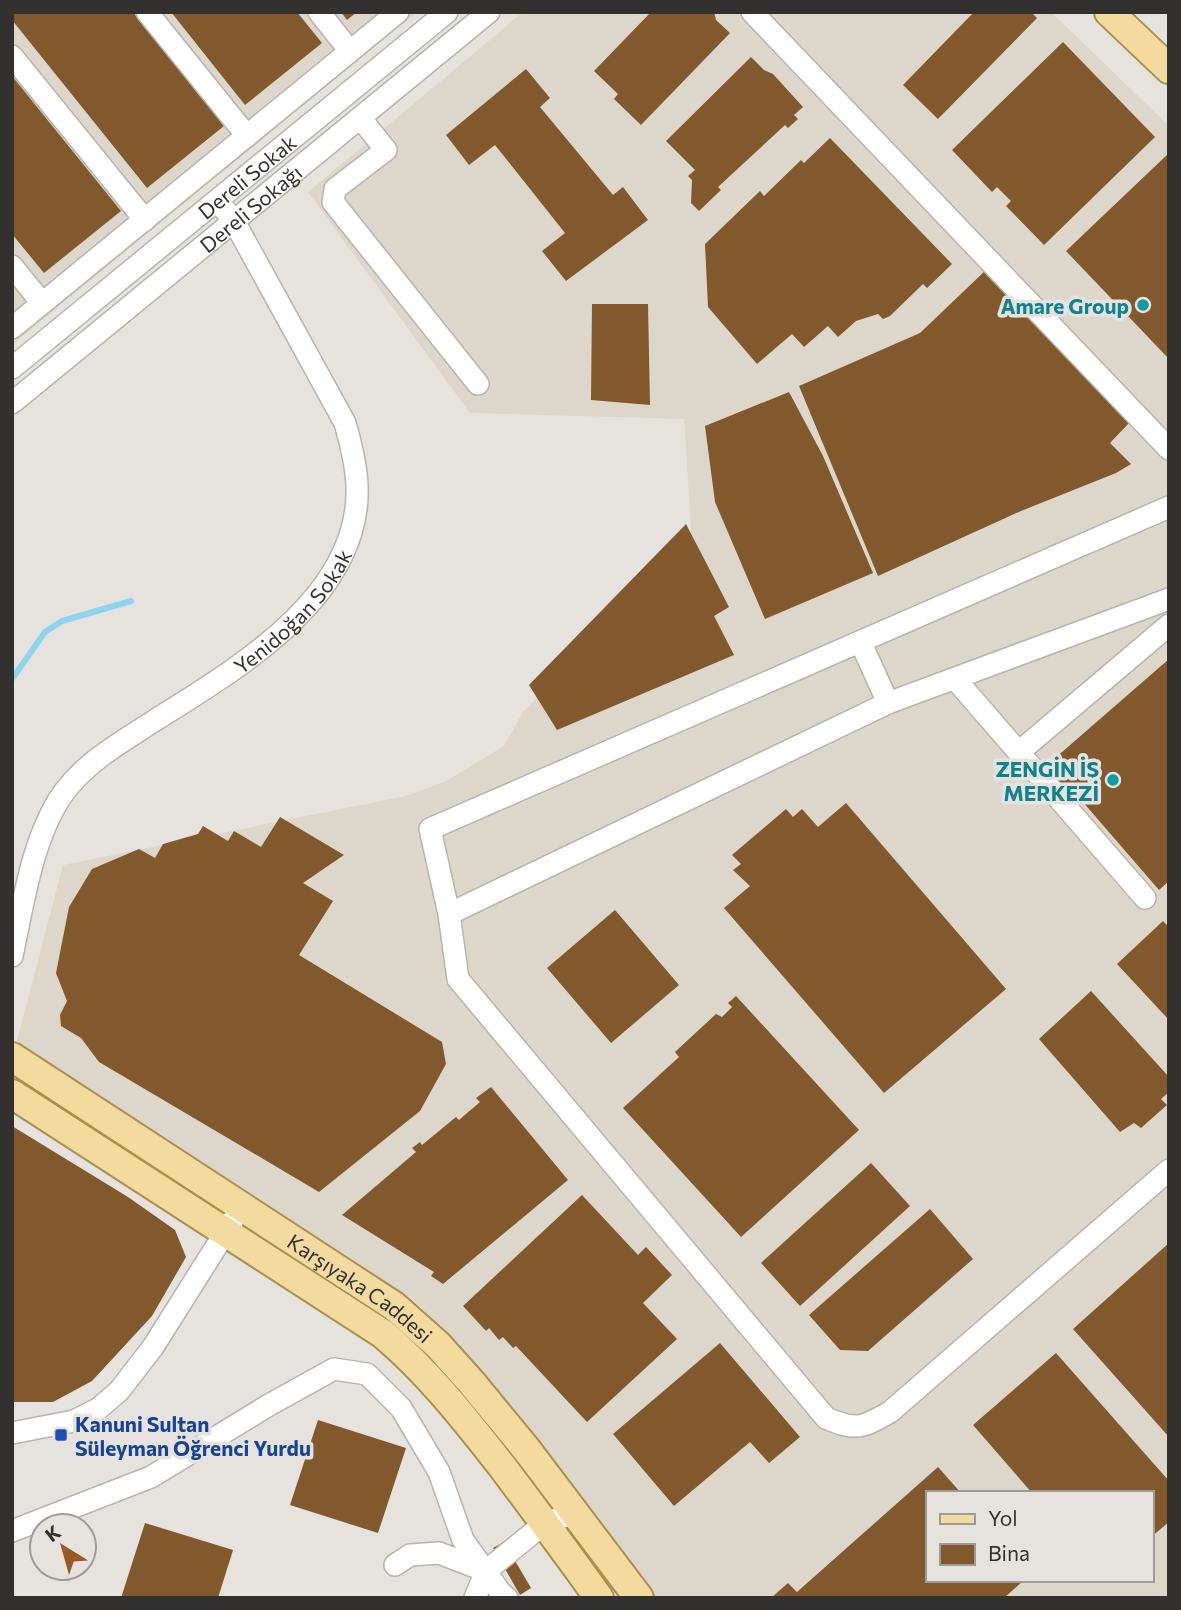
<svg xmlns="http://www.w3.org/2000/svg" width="1181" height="1610" font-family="Commissioner,sans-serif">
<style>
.built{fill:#ddd6cb;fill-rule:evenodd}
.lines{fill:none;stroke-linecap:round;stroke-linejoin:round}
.stream{stroke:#8dd5ee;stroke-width:6}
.building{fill:#82582d}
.minor-casing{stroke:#b7b4af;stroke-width:24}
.major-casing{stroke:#aa8f4e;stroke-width:32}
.minor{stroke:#fff;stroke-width:21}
.major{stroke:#f3da9f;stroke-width:28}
.culture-dot{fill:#0f9aa8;stroke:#e6e3de;stroke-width:2.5}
.transit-dot{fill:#1a4fb4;stroke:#e6e3de;stroke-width:2.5}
.labels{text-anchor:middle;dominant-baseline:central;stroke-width:7;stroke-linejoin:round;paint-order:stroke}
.street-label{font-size:21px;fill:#32312f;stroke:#e6e3de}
.culture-label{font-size:21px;font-weight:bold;fill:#0d838f;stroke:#e6e3de;text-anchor:end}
.transit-label{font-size:21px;font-weight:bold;fill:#164399;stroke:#e6e3de;text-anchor:start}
</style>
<rect width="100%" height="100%" fill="#e6e3de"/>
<path class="built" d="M12,12h405l-405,333z
M523,12h528l118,114v1472h-520l-171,-228 -56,-62 -71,-50 -329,-206 -5,-11 46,-176 343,-69 40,-15 58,-35 19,-34 169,-171 -8,-122 -214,-6 -162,-221zM927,1493h224v87h-224z"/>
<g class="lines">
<path class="stream" d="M12,679l33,-47 17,-11 69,-20"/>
</g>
<path class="building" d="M12,12h121l91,114 -77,62 -135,-168z
M171,12h126l25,31 -77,62z
M341,12h16l-10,8z
M651,12h63l2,8 14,13 -89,92 -27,-26 4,-5 -24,-23z
M974,12h57l6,6 -99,101 -35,-34z
M1063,42l92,95 -111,108 -38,-39 5,-5 -14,-14 -5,5 -40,-42z
M751,57l13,13 9,4 30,33 -9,8 4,4 -10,9 -3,-3 -67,62 3,3 -22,21 -8,-8 1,-23 -4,-4 7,-6 -29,-29z
M526,69l24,29 -10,9 73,88 10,-8 25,33 -82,61 -24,-30 23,-18 -70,-88 -26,20 -23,-30z
M12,76l109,135 -77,62 -32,-39z
M830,138l122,126 -25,24 -4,-4 -33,32 -7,3 -5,-5 -22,7 -18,16 -10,-11 -24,21 -12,-13 -35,30 -49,-57 -3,-63 55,-53 4,5 37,-36 3,3z
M1169,153v206l-103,-108z
M986,270l143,153 -19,20 21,21 -15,9 -95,38 -143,65 -79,-190 121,-53z
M592,304h56l2,101 -59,-5z
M789,392l34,64 50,117 -108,46 -50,-117 -10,-76z
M686,524l43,83 -15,9 20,39 -177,75 -28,-45z
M1169,659v222l-10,9 -83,-96 -4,3 -26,-31z
M846,803l160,186 -122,104 -160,-185 26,-22 -17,-16 8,-6 -9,-9 54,-46 7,8 9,-8 16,18z
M280,817l64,38 -41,28 30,18 -34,54 143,87 4,22 -26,47 -101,81 -220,-130 -18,-24 -20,-12 -1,-11 7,-14 -11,-28 13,-66 23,-38 47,-20 16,9 8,-14 35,-10 5,-8 25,15 6,-10 27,16z
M615,910l64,75 -68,58 -64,-75z
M1163,921l6,6v93l-52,-56z
M1091,991l78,86v15l-8,7 6,6 -26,23 -7,-5 -14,9 -81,-93z
M736,996l123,134 -118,107 -118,-129 56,-51 -4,-5 41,-38 6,3 10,-10 -4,-4z
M491,1087l77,93 -125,104 -12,-8 3,-4 -92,-57 74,-63 -4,-4 8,-6 2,3 34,-28 3,3 21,-18 -4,-4z
M12,1126l116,71 47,33 11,27 -34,59 -60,65 -39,21h-41z
M871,1163l39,43 -110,100 -39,-43z
M582,1195l56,60 8,-8 26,28 -29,28 34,36 -90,83 -71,-76 -3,2 -10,-11 -4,3 -10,-12 -3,3 -23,-25z
M930,1209l43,50 -105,92 -28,-1 -31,-35z
M1169,1243v194l-96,-108z
M720,1343l80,94 -31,26 -19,-21 -76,64 -61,-72z
M1056,1353l113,128v41l-18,15v-44h-119l-59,-68z
M318,1420l88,28 -28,85 -88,-28z
M938,1467l23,26h-34v87h97l-20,18h-233l17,-15 9,9z
M145,1523l88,27 -15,48h-97z
M504,1542l27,46 -11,7 -27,-47z"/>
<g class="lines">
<g class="minor-casing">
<g id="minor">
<path d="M147,12l100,124"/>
<path d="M319,12l31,39"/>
<path d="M752,12l417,437"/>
<path d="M12,56l133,164"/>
<path d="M361,119l25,31 -51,39 -2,13 145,182"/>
<path d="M12,266l30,37"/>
<path d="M12,328l386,-316"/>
<path id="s1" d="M12,368l435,-356"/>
<path id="s2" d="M12,403l477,-391"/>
<path d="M1169,507l-739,322 19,85 439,-211 281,-104"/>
<path d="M861,643l27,60"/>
<path d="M956,680l189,218"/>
<path d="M1019,752l150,-127"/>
<path d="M449,914l9,65 368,439c30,13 36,10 64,-6l279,-242"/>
<path id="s3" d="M12,956c11,-51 20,-117 50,-161 23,-33 61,-54 95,-76 81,-51 205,-123 200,-234 -1,-22 -6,-41 -12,-62l-110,-200 -17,-22"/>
<path d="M12,1433l62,-12 24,-12 21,-18 34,-44 80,-127"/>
<path d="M12,1531l139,-54 118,-72 65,-36 33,5 34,34 38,64 24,68 38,53 6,5"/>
<path d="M395,1565l15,-10 29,-2 47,18"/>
<path d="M475,1598l11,-27 59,-48 30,-10"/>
</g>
</g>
<g class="major-casing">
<g id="major">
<path d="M1109,12l60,57"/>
<path id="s4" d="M12,1057l382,249 44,39 34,38 55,67 112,148"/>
<path d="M12,1094l371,240c46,39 81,84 118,131 33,44 66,88 98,133"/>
</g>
</g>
<use href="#minor" class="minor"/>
<use href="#major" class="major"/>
</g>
<g class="culture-dot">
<circle cx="1143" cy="305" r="7"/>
<circle cx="1113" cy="780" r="7"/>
</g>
<rect class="transit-dot" x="54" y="1428" width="14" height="14" rx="3.5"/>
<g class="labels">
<g class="street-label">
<text stroke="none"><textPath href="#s1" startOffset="303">Dereli Sokak</textPath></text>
<text stroke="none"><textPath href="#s2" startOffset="308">Dereli Sokağı</textPath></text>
<text stroke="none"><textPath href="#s3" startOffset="467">Yenidoğan Sokak</textPath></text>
<text stroke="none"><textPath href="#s4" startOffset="418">Karşıyaka Caddesi</textPath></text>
</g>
<g class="culture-label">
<text x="1129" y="305">Amare Group</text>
<text x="1099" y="768">ZENGİN İŞ<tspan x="1099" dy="24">MERKEZİ</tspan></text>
</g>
<g class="transit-label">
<text x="75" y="1423">Kanuni Sultan<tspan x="75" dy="24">Süleyman Öğrenci Yurdu</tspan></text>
</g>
</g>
<rect width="1181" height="1610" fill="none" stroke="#32312f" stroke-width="28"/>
<rect x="926" y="1491" width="228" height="91" fill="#e6e3de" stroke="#9e9c98" stroke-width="2"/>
<rect x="940" y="1514" width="35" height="10" fill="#f3da9f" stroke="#9e9c98" stroke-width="2"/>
<text x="988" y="1526" font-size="21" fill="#32312f">Yol</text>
<rect x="940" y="1544" width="35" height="21" fill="#82582d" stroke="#9e9c98" stroke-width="2"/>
<text x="988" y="1561" font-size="21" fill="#32312f">Bina</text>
<g transform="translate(63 1547) rotate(323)"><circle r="33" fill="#e6e3de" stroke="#9e9c98" stroke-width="2"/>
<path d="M0-5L12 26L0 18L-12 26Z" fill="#995824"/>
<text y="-10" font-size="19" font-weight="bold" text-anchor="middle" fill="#32312f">K</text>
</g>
</svg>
